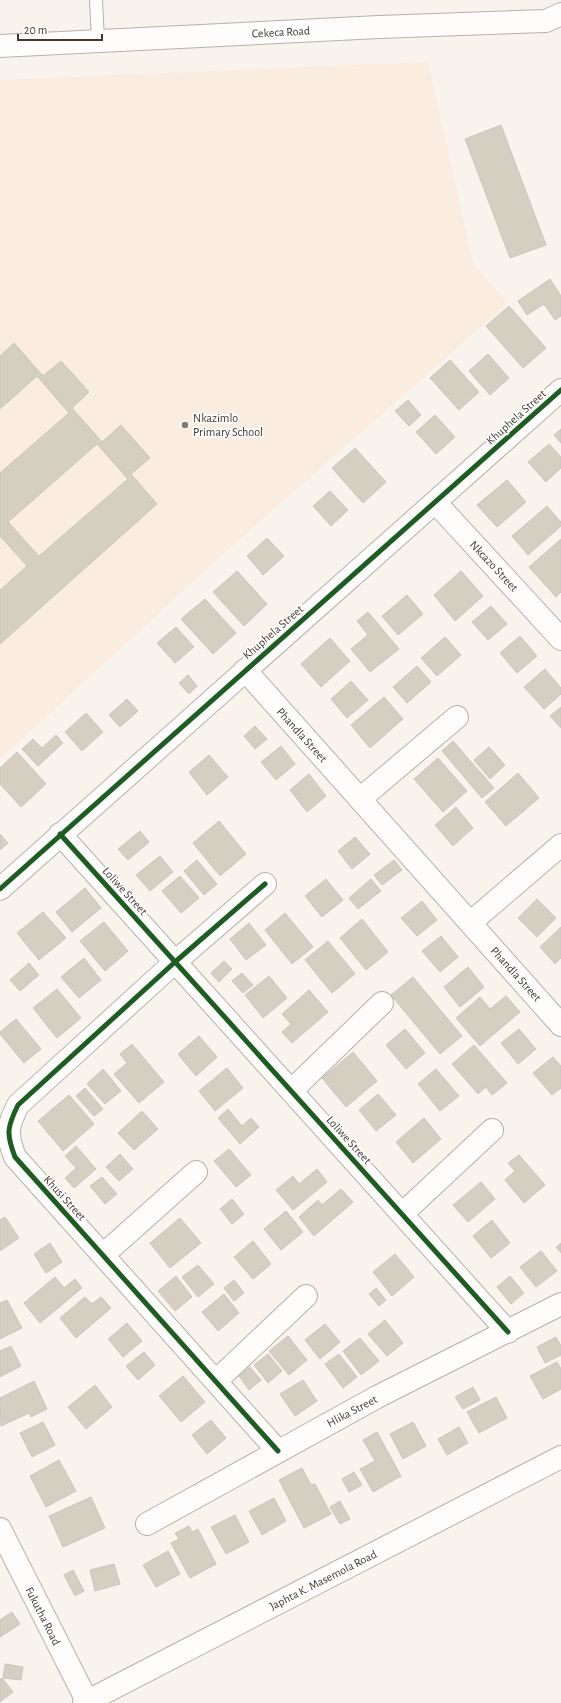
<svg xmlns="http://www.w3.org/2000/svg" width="561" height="1703" font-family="'Alegreya Sans',sans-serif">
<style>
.built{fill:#faecdf}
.building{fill:#d5cfc2;stroke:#cac6bd;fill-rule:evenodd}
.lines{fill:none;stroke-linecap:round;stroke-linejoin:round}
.lane-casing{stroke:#b8b0a9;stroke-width:14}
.street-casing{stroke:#b8b0a9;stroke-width:24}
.secondary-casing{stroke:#b8b0a9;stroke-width:24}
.lane{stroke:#fefdfc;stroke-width:12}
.street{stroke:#fefdfc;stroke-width:22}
.secondary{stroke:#fefdfc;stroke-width:22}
.cycleway-casing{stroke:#fff;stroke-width:8}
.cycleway{stroke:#1b5e20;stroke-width:5}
.poi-dot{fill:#827970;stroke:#fff;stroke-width:1.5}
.labels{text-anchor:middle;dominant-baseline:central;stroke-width:3.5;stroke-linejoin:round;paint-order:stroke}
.street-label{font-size:12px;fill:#42382d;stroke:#fff}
.poi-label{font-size:12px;fill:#42382d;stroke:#fff;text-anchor:start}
</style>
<rect width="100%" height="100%" fill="#f9f3ed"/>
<path class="built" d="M428,62l45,201 35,40 -277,244 -231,212v-679z"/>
<path class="building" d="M501,125l45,120 -36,13 -45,-119z
M550,279l11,17v20l-6,4 -11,-16 -17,11 -9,-14z
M509,306l37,42 -23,20 -37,-42z
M14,343l29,33 18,-15 28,31 -17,16 30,34 19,-17 29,33 -19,16 26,30 -157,140v-54l27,-24 -27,-30v-63l69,-60 -32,-37 -37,33v-53zM97,444l31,35 -89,77 -31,-34z
M488,354l21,24 -19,17 -21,-24z
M450,360l29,32 -20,18 -29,-32z
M408,400l13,15 -12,11 -14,-15z
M435,415l20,22 -19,17 -20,-22z
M561,429v14l-7,-8z
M549,444l12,13v11l-15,14 -18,-20z
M355,448l31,34 -23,21 -31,-35z
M507,480l19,22 -29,25 -20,-22z
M330,491l18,19 -17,16 -18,-20z
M547,506l14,16v4l-33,29 -16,-19z
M267,538l17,18 -21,19 -16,-19z
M561,539v53l-5,5 -27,-30z
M237,571l30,33 -23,22 -31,-34z
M461,571l22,25 -28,25 -21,-26z
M407,595l16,19 -25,21 -16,-19z
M205,599l31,34 -23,21 -32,-35z
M491,606l16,18 -19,16 -16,-18z
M368,612l31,37 -29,23 -19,-23 17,-14 -11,-14z
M176,627l18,20 -19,16 -18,-20z
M520,636l17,20 -20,17 -17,-20z
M445,637l16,18 -24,21 -16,-18z
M330,638l20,23 -29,26 -20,-23z
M417,666l14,16 -24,21 -14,-16z
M545,669l16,19v6l-17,15 -20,-22z
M188,675l9,11 -8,8 -10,-11z
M351,681l17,19 -21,18 -16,-19z
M384,697l19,22 -33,29 -19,-23z
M127,699l11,12 -18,16 -11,-12z
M561,707v21l-11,-12z
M86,713l17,19 -21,19 -17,-19z
M255,726l12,13 -12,10 -11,-13z
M56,735l7,8 -25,23 -16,-17 11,-10 9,9z
M453,741l41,47 -12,10 -40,-47z
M281,746l14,18 -19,16 -15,-18z
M489,747l16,18 -15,14 -16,-19z
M17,752l29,32 -25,23 -21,-23v-16z
M209,755l19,22 -21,18 -18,-23z
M438,758l29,33 -24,21 -29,-33z
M518,773l21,25 -33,28 -21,-24z
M309,774l17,22 -19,16 -17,-22z
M456,807l17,21 -20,18 -18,-21z
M219,821l27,33 -26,22 -27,-33z
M140,831l9,11 -21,18 -10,-11z
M0,834l8,9 -8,7z
M355,837l15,17 -18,15 -14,-18z
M160,856l13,16 -23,19 -14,-16z
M197,860l20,24 -13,11 -20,-24z
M394,860l8,10 -20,15 -8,-10z
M180,876l19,22 -18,15 -19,-22z
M326,879l17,21 -21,17 -17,-21z
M371,879l10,12 -23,18 -9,-11z
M85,888l16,20 -29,24 -16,-20z
M537,899l19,19 -19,19 -19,-19z
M422,901l15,19 -20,16 -16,-18z
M43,912l23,26 -27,22 -22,-27z
M285,913l28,34 -21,17 -27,-34z
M362,919l26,33 -22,18 -26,-32z
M104,922l24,29 -23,20 -25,-30z
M249,923l17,22 -20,15 -16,-21z
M561,927v31l-6,6 -15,-17z
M441,936l17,21 -18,15 -18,-21z
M328,941l27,33 -23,19 -27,-33z
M84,958l17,22 -22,18 -18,-21z
M224,961l8,8 -13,13 -8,-9z
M29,963l10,12 -19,16 -10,-11z
M468,967l16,20 -24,20 -16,-20z
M242,973l11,12 -10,8 -11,-12z
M269,976l18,22 -24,20 -18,-23z
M413,977l49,59 -22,18 -49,-59z
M57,989l24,29 -24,20 -24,-30z
M309,990l19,22 -36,31 -10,-11 9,-8 -9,-10z
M506,996l14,16 -40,34 -24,-28 24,-21 10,12z
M16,1019l25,30 -17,14 -24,-29v-2z
M405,1029l20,24 -19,16 -20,-24z
M519,1029l17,20 -18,15 -17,-21z
M199,1036l18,21 -21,19 -18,-22z
M132,1044l32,38 -25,21 -25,-29 13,-11 -7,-9z
M474,1045l33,38 -15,12 -6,-8 -8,7 -26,-30z
M353,1052l24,29 -31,26 -24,-29z
M553,1057l8,9v22l-9,7 -19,-22z
M227,1068l16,20 -28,23 -16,-20z
M103,1069l18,22 -16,13 -18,-20z
M436,1069l23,27 -19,15 -22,-27z
M85,1088l18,21 -9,7 -18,-20z
M378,1094l18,21 -20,16 -17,-21z
M69,1095l25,29 -31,27 -25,-30z
M228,1109l14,17 9,-8 8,9 -19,17 -22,-26z
M142,1111l16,18 -24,21 -16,-17z
M424,1118l17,21 -28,24 -17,-21z
M76,1146l20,23 -22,19 -9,-10 11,-10 -11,-12z
M229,1149l22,26 -15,12 -22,-26z
M120,1154l13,15 -14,12 -13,-14z
M519,1155l26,30 -21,18 -19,-23 10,-9 -7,-8z
M317,1169l10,13 -34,28 -17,-20 17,-14 6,8z
M102,1177l15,17 -12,10 -15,-18z
M481,1182l14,17 -27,23 -15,-17z
M341,1189l12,13 -39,34 -15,-19 19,-17 4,5z
M232,1199l12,15 -12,10 -12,-15z
M286,1211l17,21 -22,18 -17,-21z
M5,1217l14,21 -19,13v-31z
M180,1218l21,25 -31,25 -20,-25z
M492,1220l18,23 -19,15 -18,-22z
M253,1241l18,23 -18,15 -19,-22z
M50,1243l12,19 -16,11 -12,-19z
M561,1243v10l-5,-6z
M541,1251l16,20 -21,16 -16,-20z
M395,1254l19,23 -22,19 -19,-24z
M198,1265l16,19 -16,13 -16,-20z
M176,1276l16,21 -17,14 -17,-20z
M510,1276l14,17 -13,11 -14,-17z
M55,1277l9,11 11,-9 7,9 -42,35 -16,-20z
M234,1280l10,13 -10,8 -10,-13z
M376,1288l10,12 -7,6 -10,-12z
M224,1294l15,19 -21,18 -16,-19z
M85,1297l7,7 9,-7 10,11 -35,30 -16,-20z
M7,1300l15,28 -22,11v-36z
M385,1320l18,23 -16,13 -19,-22z
M127,1323l15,18 -19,16 -15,-18z
M325,1324l15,18 -20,17 -15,-19z
M288,1336l19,24 -18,15 -20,-24z
M556,1337l5,9v9l-16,8 -8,-16z
M360,1338l19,23 -18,14 -18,-24z
M11,1346l10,20 -21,11v-26z
M144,1352l11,13 -17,15 -12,-14z
M268,1354l14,17 -14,12 -14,-18z
M339,1354l18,23 -14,11 -18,-24z
M557,1362l4,7v20l-18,10 -13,-23z
M250,1367l11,13 -12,10 -10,-14z
M183,1376l22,26 -24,20 -22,-26z
M303,1380l14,21 -22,15 -15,-22z
M34,1381l13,28 -16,8 -2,-4 -28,13 -1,-28z
M95,1385l17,22 -26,22 -18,-22z
M473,1387l7,13 -17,9 -8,-12z
M496,1397l11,21 -28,15 -12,-21z
M211,1420l15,18 -19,16 -15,-19z
M43,1422l12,23 -23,12 -12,-24z
M413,1422l13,24 -23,13 -13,-25z
M459,1427l9,16 -21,12 -9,-16z
M377,1432l24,44 -28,16 -13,-23 15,-8 -12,-21z
M59,1460l17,31 -30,16 -16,-31z
M302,1468l9,17 4,-1 16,30 -27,14 -25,-48z
M354,1472l8,13 -13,7 -7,-13z
M91,1497l14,31 -42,19 -14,-31z
M274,1498l12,23 -24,14 -13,-24z
M340,1501l10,18 -10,5 -10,-17z
M235,1515l14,27 -23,12 -15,-27z
M189,1526l3,6 6,-3 18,35 -26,14 -19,-35 8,-4 -4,-6z
M168,1551l12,23 -24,13 -13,-22z
M114,1564l6,20 -25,7 -5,-21z
M73,1570l11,21 -9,5 -11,-21z
M12,1612l8,12 -20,13v-17z
M5,1664l18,3 -2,13 -18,-2z
M2,1678l11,14 -13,10v-22z"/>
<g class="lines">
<g class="lane-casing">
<path id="lane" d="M96,0l2,41"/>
</g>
<g class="street-casing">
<path id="street" d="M0,46l379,-19 167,-6 15,-7
M435,502l126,137
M245,670l316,355
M360,799l97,-82
M60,834l448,498
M265,884l-90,78 -157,143c-11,22 -12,29 -3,52l263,294
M0,889l561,-499
M470,923l91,-78
M291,1091l91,-88
M402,1214l90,-84
M103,1255l93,-83
M216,1381l90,-85
M147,1524l230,-127 184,-93"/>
</g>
<g class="secondary-casing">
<path id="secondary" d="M0,1529l88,174
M84,1703l477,-246"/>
</g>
<use href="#lane" class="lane"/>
<use href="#street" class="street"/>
<use href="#secondary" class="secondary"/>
<g class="cycleway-casing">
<path id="cycleway" d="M60,834l448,498
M265,884l-90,78 -157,143c-11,22 -12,29 -3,52l263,294
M0,889l561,-499"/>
</g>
<use href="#cycleway" class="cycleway"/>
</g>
<circle class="poi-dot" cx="185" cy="425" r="4"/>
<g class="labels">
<g class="street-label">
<text transform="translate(281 32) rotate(-3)">Cekeca Road</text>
<text transform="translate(516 417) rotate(-42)">Khuphela Street</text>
<text transform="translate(494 566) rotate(47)">Nkcazo Street</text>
<text transform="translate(273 632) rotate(-41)">Khuphela Street</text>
<text transform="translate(302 735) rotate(48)">Phandla Street</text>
<text transform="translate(125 891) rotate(48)">Loliwe Street</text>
<text transform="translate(516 974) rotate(48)">Phandla Street</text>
<text transform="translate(349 1140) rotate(48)">Loliwe Street</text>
<text transform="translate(65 1198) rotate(48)">Khusi Street</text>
<text transform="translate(352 1411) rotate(-28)">Hlika Street</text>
<text transform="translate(323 1580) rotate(-27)">Japhta K. Masemola Road</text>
<text transform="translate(43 1616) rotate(63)">Fukutha Road</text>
</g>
<g class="poi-label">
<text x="193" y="418">Nkazimlo<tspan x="193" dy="14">Primary School</tspan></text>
</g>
</g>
<path d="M18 34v6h84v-6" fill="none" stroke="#42382d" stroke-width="2"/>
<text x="24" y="34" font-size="12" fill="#42382d" stroke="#ffffff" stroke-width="3" paint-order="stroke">20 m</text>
</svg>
